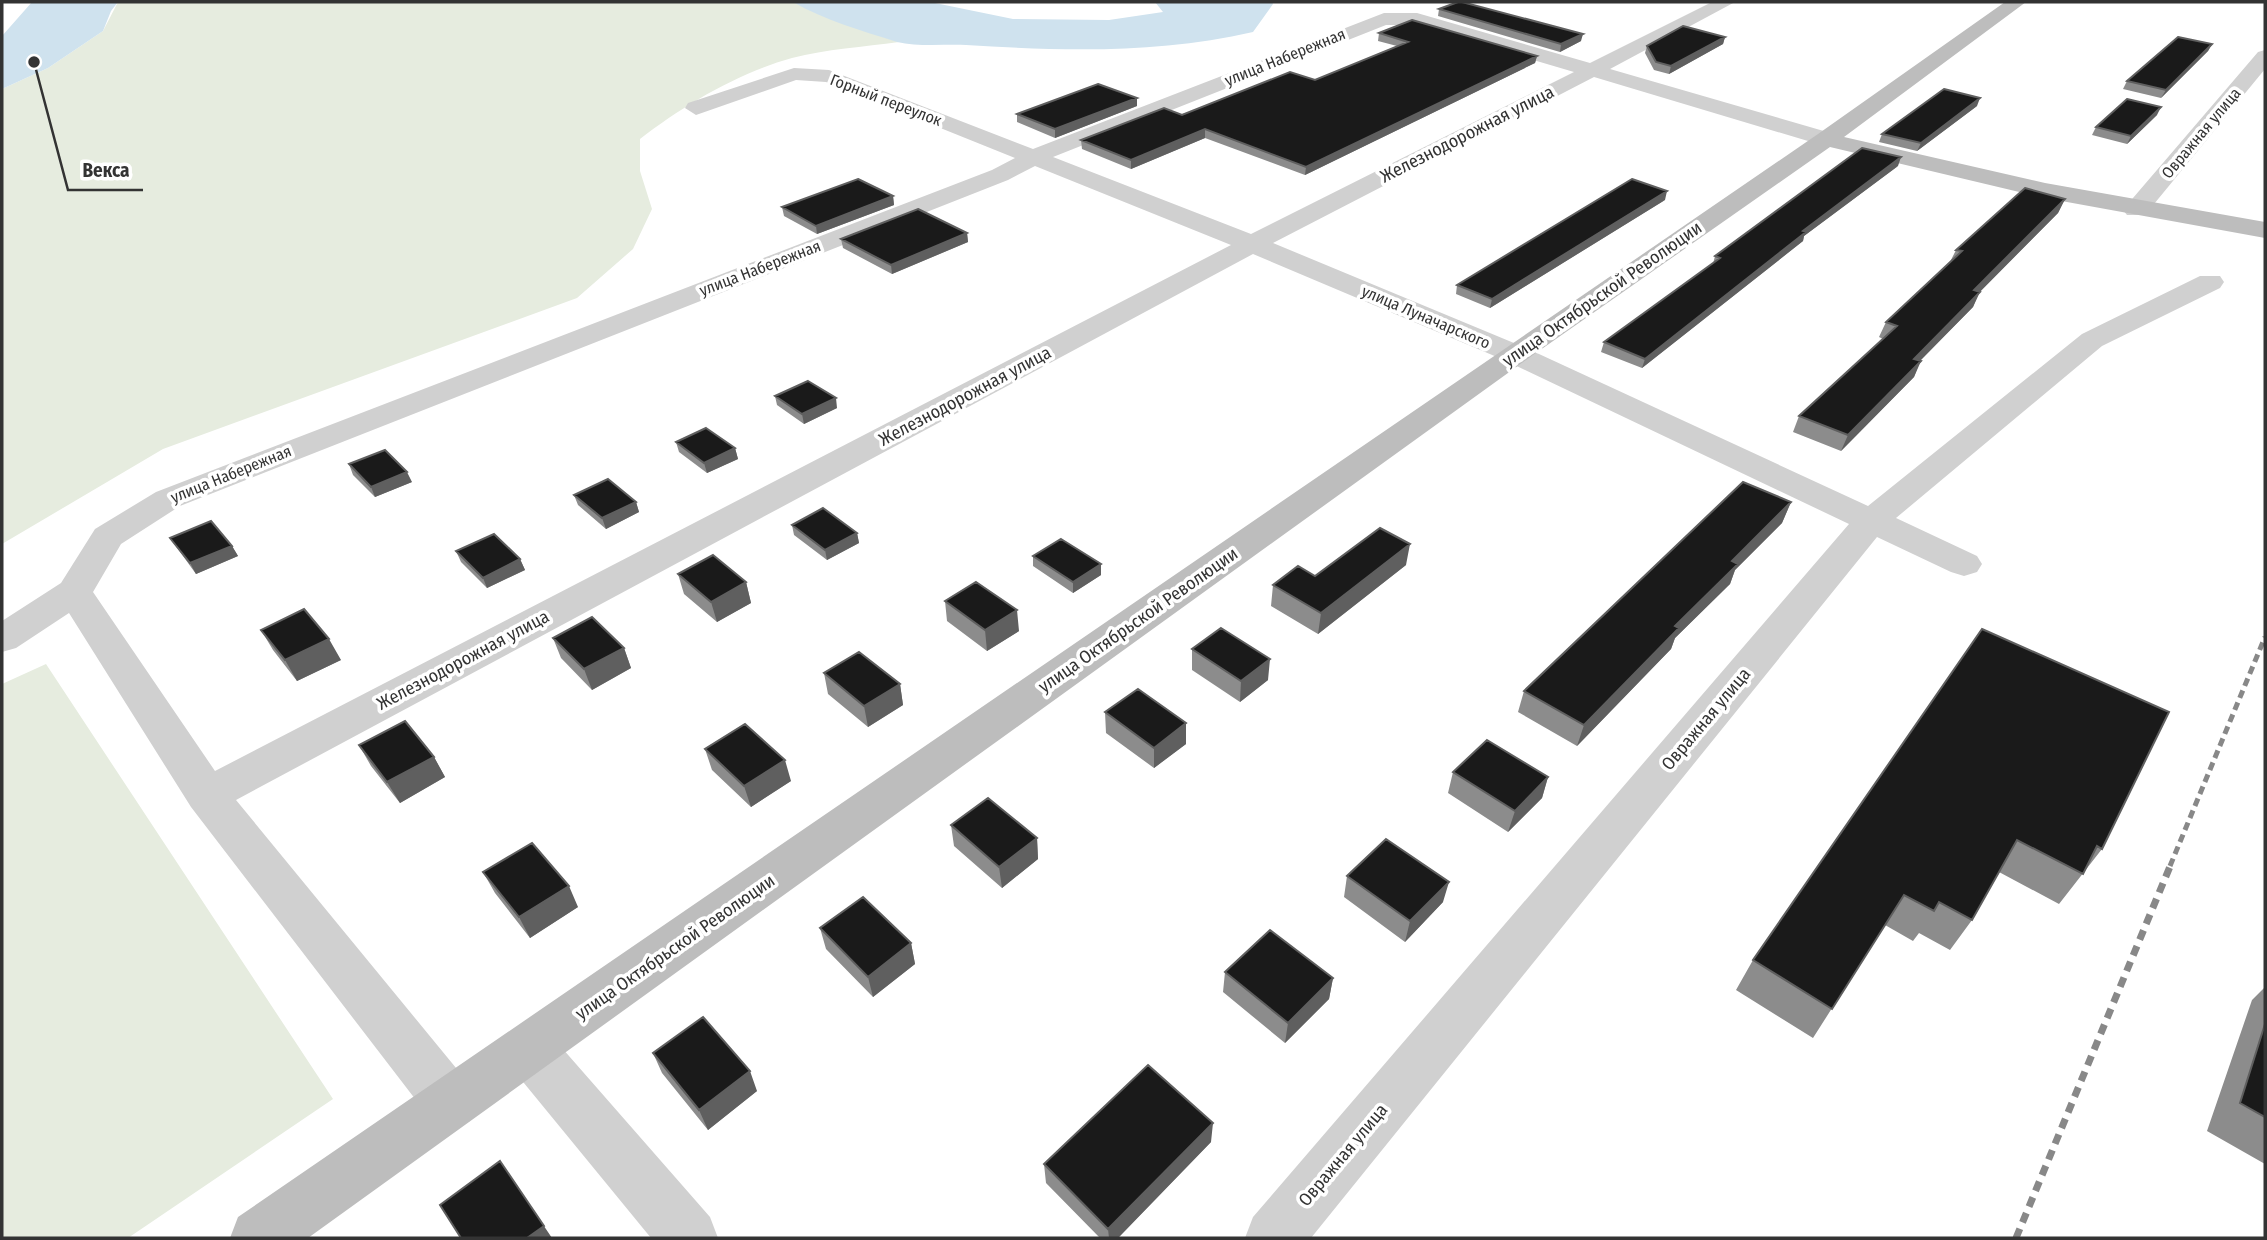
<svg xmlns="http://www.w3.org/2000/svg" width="2267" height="1240" font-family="'Fira Sans Condensed',sans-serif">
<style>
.green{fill:#e6ecdf}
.water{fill:#cfe2ee}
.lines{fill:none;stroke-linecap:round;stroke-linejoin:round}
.street{fill:#d0d0d0;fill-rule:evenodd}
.secondary{fill:#bdbdbd;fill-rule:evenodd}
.rail-far1{stroke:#888;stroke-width:5;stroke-dasharray:8 5;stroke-linecap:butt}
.rail{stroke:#888;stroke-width:7;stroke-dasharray:10 7;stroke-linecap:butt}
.wall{fill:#8c8c8c}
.shaded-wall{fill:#5f5f5f}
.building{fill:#1a1a1a;stroke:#5f5f5f;stroke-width:2}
.labels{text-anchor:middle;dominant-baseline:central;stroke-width:7;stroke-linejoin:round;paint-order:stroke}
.far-street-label{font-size:16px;fill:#333;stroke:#fff}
.street-label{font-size:18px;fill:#333;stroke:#fff}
.leader{fill:none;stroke:#333;stroke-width:2.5}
.callout-dot{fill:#333;stroke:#fff;stroke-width:2.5}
.callout-label{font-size:19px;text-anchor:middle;font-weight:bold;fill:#333;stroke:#fff;stroke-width:7;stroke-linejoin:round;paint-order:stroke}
</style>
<rect width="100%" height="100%" fill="#fff"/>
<path class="green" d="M118,2h675l51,22 55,18c-35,5 -73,7 -107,16 -54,15 -108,47 -152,81v32l12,38 -19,40 -56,49 -414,151 -161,95v-455l46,-21 55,-37z
M46,664l287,435 -205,139h-126v-554z"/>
<path class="water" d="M32,2h86l-7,9 -8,20 -55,37 -46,21v-53z
M793,2h137l83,17 96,1 54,-8 -8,-10h117l1,2 -20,28c-95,22 -190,19 -287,13 -21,-1 -48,2 -69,-3 -34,-11 -73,-22 -104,-40z"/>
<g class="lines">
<path class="street" d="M1712,2h23l-125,67 224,65 3,5 -3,5h-16l-224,-67 -321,166 253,105 342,158 214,-172 118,-58h20l4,6 -4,6 -118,58 -206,172 81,38 5,8 -5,8 -13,4 -13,-4 -74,-35 -566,701h-66l8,-21 596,-693 -345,-164 -251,-106 -1017,546 234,285 8,18 -8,18 -19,8 -19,-8 -241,-314 -122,-194 -53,35 -14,4v-31l59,-38 34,-54 61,-37 836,-322 23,-12 -189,-76 -30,-2 -100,35 -11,-7 3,-5 106,-35 35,2 204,79 351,-136h33l173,50zM1386,25h30l158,47 -323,162 -198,-77zM1035,166l196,79 -1016,526 -122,-179 28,-48 59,-38 828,-326z
M2265,50v19l-120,146h-18l-4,-5 4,-5 131,-153z
M529,1025l19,7 162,185 8,21h-67l-141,-172 -7,-17 7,-17z"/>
<path class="secondary" d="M2005,2h21l-182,135 201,46 220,39v16l-220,-40 -215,-51 -304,213 -1218,878h-78l8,-21 1580,-1083z"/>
<path class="rail-far1" d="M2170,866l95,-229"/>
<path class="rail" d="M2016,1238l155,-374"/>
</g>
<path class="wall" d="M1439,9l142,32 -21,11 -122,-36z
M1379,33l158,23 -2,7 -230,112 -100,-37 -74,31 -49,-20 -1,-9 234,-60 82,-34 -19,-5z
M1725,37l-2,7 -54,30 -15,-4 -9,-17 2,-7z
M2212,44l-4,7 -47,47 -38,-9 4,-8z
M1137,106l-82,32 -38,-16v-8z
M1977,106l-60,45 -38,-9 3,-8z
M2157,115l-30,29 -35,-9 4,-8z
M1898,166l-94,70 -1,5 -161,127 -41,-16 3,-10 109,-78 2,-8z
M893,196l1,9 -77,29 -33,-18 -2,-9z
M2065,199l-7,14 -79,79 -6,15 -53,54 -6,16 -73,74 -48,-19 6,-16 84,-77 -4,-2 7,-15 64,-60 6,-12z
M1665,200l-175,108 -34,-14 1,-9z
M967,233l1,9 -76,32 -49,-26 -2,-9z
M775,396l62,12 -33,16 -27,-19z
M676,442l59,6 3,11 -31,14 -28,-21z
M349,464l63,18 -37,15 -22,-22z
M574,495l62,7 3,10 -33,17 -28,-24z
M1791,502l-9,21 -47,47 -5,14 -55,54 -4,11 -94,97 -59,-34 6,-21z
M792,525l65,8 2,10 -32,17 -33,-25z
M170,538l62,8 6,10 -42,18z
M456,551l64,8 5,11 -38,18 -26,-26z
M1033,556l68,19 -28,18 -40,-27z
M1406,565l-88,69 -47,-28 2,-21 42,-9z
M678,574l68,8 5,21 -34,19 -33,-28z
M945,601l74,30 -32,20 -40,-30z
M1982,629l120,220 -43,55 -60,-32 -27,48 -22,30 -31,-17 -6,8 -28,-16 -72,113 -77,-48 17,-30z
M261,630l80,30 -44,21 -24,-31z
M553,638l71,10 7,20 -39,22 -31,-32z
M1192,649l76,31 -28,22 -48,-32z
M824,673l76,11 3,21 -35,22 -40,-33z
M1105,712l81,32 -32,24 -48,-35z
M359,745l75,12 11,20 -45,26 -29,-37z
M705,749l86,32 -40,26 -39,-37z
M1453,772l95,5 -6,21 -34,34 -60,-39z
M951,825l86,13 1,21 -36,29 -48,-42z
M483,872l95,35 -48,31 -35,-45z
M1347,876l96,26 -38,40 -61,-45z
M820,928l91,15 4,21 -42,33 -47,-48z
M1225,972l108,6 -4,21 -44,44 -62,-51z
M2265,987v177l-58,-33 45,-131z
M653,1053l104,38 -49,39 -46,-57z
M1211,1142l-93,96h-18l-54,-55 -2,-19z"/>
<path class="shaded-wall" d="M1583,34l-2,7 -21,11 1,-8z
M1725,37l-2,7 -54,30 2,-8z
M2212,44l-4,7 -47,47 5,-8z
M1537,56l-2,7 -230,112 1,-8z
M1137,98v8l-82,32v-9z
M1980,98l-3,8 -60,45 4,-8z
M2161,107l-4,8 -30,29 4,-8z
M1205,129v9l-74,31v-9z
M1901,157l-3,9 -94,70 -1,5 -161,127 3,-9 158,-128z
M1667,191l-2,9 -175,108 2,-9z
M893,196l1,9 -77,29 -1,-8z
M2065,199l-7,14 -91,92 7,-15z
M967,233l1,9 -76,32 -1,-9z
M1980,292l-7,15 -66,67 7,-15z
M1921,361l-7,16 -73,74 7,-16z
M836,398l1,10 -33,16 -2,-10z
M735,448l3,11 -31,14 -3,-10z
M407,472l5,10 -37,15 -4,-10z
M636,502l3,10 -33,17 -4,-11z
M1791,502l-9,21 -47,47 -5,14 -55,54 -4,11 -94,97 7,-21 91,-99 57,-65z
M857,533l2,10 -32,17 -2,-10z
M1410,544l-4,21 -88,69 3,-21z
M232,546l6,10 -42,18 -6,-11z
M520,559l5,11 -38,18 -4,-10z
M1101,564v11l-28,18v-11z
M746,582l5,21 -34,19 -6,-20z
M1017,610l2,21 -32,20 -2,-21z
M329,639l12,21 -44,21 -12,-21z
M624,648l7,20 -39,22 -8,-21z
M1270,659l-2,21 -28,22 1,-21z
M900,684l3,21 -35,22 -4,-21z
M1186,723v21l-32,24v-20z
M434,757l11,20 -45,26 -13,-21z
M785,760l6,21 -40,26 -7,-21z
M1548,777l-6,21 -34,34 7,-21z
M1037,838l1,21 -36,29 -3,-21z
M1449,882l-6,20 -38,40 5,-21z
M569,886l9,21 -48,31 -11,-21z
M911,943l4,21 -42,33 -5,-20z
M1333,978l-4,21 -44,44 3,-20z
M750,1071l7,20 -49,39 -9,-20z
M1213,1123l-2,19 -93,96h-9l-1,-9z
M500,1161l52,77h-25z"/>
<path class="building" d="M1458,2h4l121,32 -22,10 -122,-35z
M1412,20l125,36 -231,111 -101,-38 -74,31 -50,-20 83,-32 18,7 108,-43 25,8 93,-38 -29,-9z
M1683,26l42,11 -54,29 -15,-4 -9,-16z
M2178,37l34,7 -46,46 -39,-9z
M1098,84l39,14 -82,31 -38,-15z
M1944,89l36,9 -59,45 -39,-9z
M2127,99l34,8 -30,29 -35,-9z
M1862,148l39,9 -98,74 3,1 -161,127 -41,-17 116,-84 -5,-2z
M858,179l35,17 -77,30 -34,-19z
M1632,179l35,12 -175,108 -35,-14z
M2025,188l40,11 -91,91 6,2 -66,67 7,2 -73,74 -49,-19 98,-90 -11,-4 76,-71 -6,-1z
M918,209l49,24 -76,32 -50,-26z
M808,381l28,17 -34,16 -27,-18z
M706,428l29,20 -31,15 -28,-21z
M385,450l22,22 -36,15 -22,-23z
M608,479l28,23 -34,16 -28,-23z
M1743,482l48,20 -59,59 6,3 -63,62 4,2 -95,97 -60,-34z
M823,508l34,25 -32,17 -33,-25z
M211,521l21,25 -42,17 -20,-25z
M1380,528l30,16 -89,69 -48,-28 25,-19 17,10z
M494,534l26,25 -37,19 -27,-27z
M1061,539l40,25 -28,18 -40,-26z
M713,555l33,27 -35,20 -33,-28z
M976,582l41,28 -32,20 -40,-29z
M304,609l25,30 -44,21 -24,-30z
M592,617l32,31 -40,21 -31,-31z
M1221,628l49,31 -29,22 -49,-32z
M1982,629l187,83 -67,137 -5,-3 -14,28 -66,-34 -45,80 -33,-18 -5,9 -30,-16 -72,114 -79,-49z
M859,652l41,32 -36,22 -40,-33z
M1138,689l48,34 -32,25 -49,-36z
M405,721l29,36 -47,25 -28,-37z
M745,724l40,36 -41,26 -39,-37z
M1487,740l61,37 -33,34 -62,-39z
M988,798l49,40 -38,29 -48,-42z
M1386,839l63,43 -39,39 -63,-45z
M532,843l37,43 -50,31 -36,-45z
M863,897l48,46 -43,34 -48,-49z
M1270,930l63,48 -45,45 -63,-51z
M703,1017l47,54 -51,39 -46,-57z
M2265,1024v93l-25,-14z
M1148,1065l65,58 -105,106 -64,-65z
M500,1161l44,65 -17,12h-66l-21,-33z"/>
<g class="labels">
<g class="far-street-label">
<text transform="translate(1285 57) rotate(-22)">улица Набережная</text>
<text transform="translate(886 100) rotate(21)">Горный переулок</text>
<text transform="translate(2201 133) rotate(-50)">Овражная улица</text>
<text transform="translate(760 268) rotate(-21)">улица Набережная</text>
<text transform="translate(1426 317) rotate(23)">улица Луначарского</text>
<text transform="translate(231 474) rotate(-22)">улица Набережная</text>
</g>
<g class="street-label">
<text transform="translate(1467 134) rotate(-27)">Железнодорожная улица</text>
<text transform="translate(1602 294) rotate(-35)">улица Октябрьской Революции</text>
<text transform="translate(965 396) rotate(-28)">Железнодорожная улица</text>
<text transform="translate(1138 620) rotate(-35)">улица Октябрьской Революции</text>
<text transform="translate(463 660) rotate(-28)">Железнодорожная улица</text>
<text transform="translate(1706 719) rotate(-50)">Овражная улица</text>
<text transform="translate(675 947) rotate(-35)">улица Октябрьской Революции</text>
<text transform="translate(1343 1155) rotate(-50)">Овражная улица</text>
</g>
</g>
<path class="leader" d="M34 62L68 190H143"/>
<circle class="callout-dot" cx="34" cy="62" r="7"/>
<g class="callout-label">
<text x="106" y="177">Векса</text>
</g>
<rect width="2267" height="1240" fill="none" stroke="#333333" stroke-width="7"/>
</svg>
